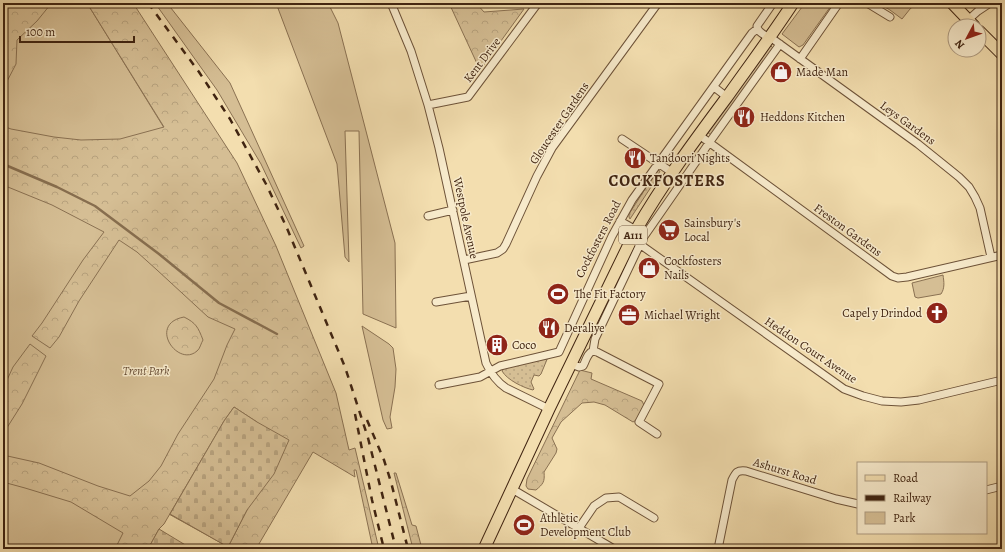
<svg xmlns="http://www.w3.org/2000/svg" width="1005" height="552" font-family="Alegreya,serif">
<style>
.green{fill:#d5be94;stroke:#8a7152}
.forest{fill:url(#forest-crowns);stroke:#8a7152}
.cemetery{fill:url(#cemetery-stones);stroke:#8a7152}
.garden{fill:url(#garden-dots);stroke:#8a7152}
.lines{fill:none;stroke-linecap:round;stroke-linejoin:round}
.stream{stroke:#876e4f;stroke-width:2.5}
.street-casing{stroke:#6d5238;stroke-width:9}
.primary-casing{stroke:#402411;stroke-width:13}
.street{stroke:#f7eacb;stroke-width:7}
.primary{stroke:#f3deaf;stroke-width:11}
.rail{stroke:#402411;stroke-width:2.5;stroke-dasharray:7 7;stroke-linecap:butt}
.labels{text-anchor:middle;dominant-baseline:central;stroke-width:3;stroke-linejoin:round;paint-order:stroke}
.shield{fill:#f7eacb;stroke:#775f49;stroke-width:1}
.shield-label{font-size:11px;font-weight:bold;fill:#402411}
.street-label{font-size:12px;fill:#402411;stroke:#f7eacb}
.poi-label{font-size:12px;fill:#402411;stroke:#f7eacb;text-anchor:start}
.park-label{font-size:12px;font-style:italic;fill:#654a32;stroke:#f7eacb}
.district-label{font-size:16px;font-weight:bold;letter-spacing:1px;fill:#402411;stroke:#f7eacb}
</style>
<defs>
<pattern id="forest-crowns" width="20" height="18" patternUnits="userSpaceOnUse"><rect width="20" height="18" fill="#d5be94"/><path d="M2 6a3 3 0 1 1 6 0M12 15a3 3 0 1 1 6 0" fill="none" stroke="#b8a37f"/></pattern>
<pattern id="cemetery-stones" width="16" height="16" patternUnits="userSpaceOnUse"><rect width="16" height="16" fill="#d5be94"/><path d="M2 7V4a2 2 0 0 1 4 0v3zM10 15v-3a2 2 0 0 1 4 0v3z" fill="#b8a37f"/></pattern>
<pattern id="garden-dots" width="8" height="8" patternUnits="userSpaceOnUse"><rect width="8" height="8" fill="#d5be94"/><path d="M2 2h.1M6 6h.1" fill="none" stroke="#b8a37f" stroke-width="1.8" stroke-linecap="round"/></pattern>
</defs>
<rect width="100%" height="100%" fill="#f3deaf"/>
<filter id="stains"><feTurbulence type="fractalNoise" baseFrequency=".005" numOctaves="4"/><feColorMatrix values="0 0 0 0 .2 0 0 0 0 .09 0 0 0 0 .02 0 0 0 .5 -.17"/></filter>
<radialGradient id="worn" r=".72"><stop offset=".6" stop-color="#630" stop-opacity="0"/><stop offset="1" stop-color="#630" stop-opacity=".3"/></radialGradient>
<path class="green" d="M3,3h84l229,371 -84,175 -65,-36 -20,36h-144z
M155,3h12l63,80 74,163 -3,2 -40,-84 -44,-74z
M276,3h52l10,20 57,220 1,85 -33,-14 -4,-183h-14l4,131 -4,-5 -8,-93z
M805,3h28l-30,42 -4,2 -17,-13z
M878,3h39l-7,6 -8,10 -12,-9z
M770,45l3,3 -62,87 -4,-3z
M943,275c1,7 2,13 -2,19l-23,4 -3,-1 -3,-14z
M362,326l27,18 4,4 3,21 -1,18 -5,30 2,11 -5,1 -4,-9z"/>
<path class="forest" d="M5,3h45v2l-13,16 -20,19 -1,24 -13,25v-82z
M87,3h46l104,160 39,83 60,147 13,57 6,-2 24,101h-6l-17,-79h-2l1,7 -42,-25 -57,97h-25l-3,-2 19,-37 10,-88 -23,-15 -10,14 -60,103 -5,5 -11,20h-33l8,-16 -52,-31 -46,-14 -22,-6v-27l36,8 59,23 32,10 19,-15 12,-15 17,-32 36,-55 13,-34 8,-16 -27,-12 -51,-47 -20,-18 -18,-12 -17,26 -23,35 -20,36 -9,11 -18,-12 10,-13 41,-63 21,-28 -52,-27 -49,-20v-59l8,3 43,8 27,3 39,-1 44,-12z
M449,3h27l8,9 40,-3 -44,61z
M184,317c12,6 14,10 19,23 -2,3 -3,9 -6,11 -19,17 -50,-27 -13,-34z
M30,344l16,12 -24,48 -19,30v-48l4,-6 6,-13z
M580,370l12,3 -1,6 51,22 2,4c-2,7 -5,14 -11,17l-28,-17 -11,-3 -12,1 -21,19 -9,16 5,11 -1,4 -12,19c1,10 -1,12 -8,18l-8,-1 -2,-3 1,-7z
M394,473h2l16,52 4,1 6,23h-9z"/>
<path class="cemetery" d="M234,407l23,15 32,18 -15,34 -27,36 -19,37 -58,-33 54,-93z
M159,529l33,20h-44z"/>
<path class="garden" d="M658,170l2,1 -5,10 -25,38 -1,-2v-3l27,-42z
M548,357l-7,17 -2,2 -5,-1 -3,7 3,7 -1,1c-9,-2 -26,-10 -31,-19l1,-2 5,-3z"/>
<g class="lines">
<path class="stream" d="M3,164l54,23 38,19 64,48 60,49 58,31"/>
<g class="street-casing">
<path id="street" d="M391,3l20,48 17,54 11,43 47,215c5,11 11,19 20,25l43,21
M867,3l23,14
M968,20l10,-9 12,-8
M770,37l148,107 41,33 10,10 6,10 5,11 11,49
M769,38c-4,-3 -12,-6 -12,-12l16,-23
M800,59l39,-56
M714,87l13,10
M428,105l40,-8 70,-94
M699,135l193,141 6,2 9,-1 95,-22
M622,139l51,34
M428,216l25,-6
M620,221l16,9
M631,238l213,151 19,7 19,5 19,1 18,-2 83,-20
M464,260l33,-7 6,-4 3,-5 31,-68 15,-28 106,-145
M436,302l35,-6
M593,351l4,1 62,32 -20,38 18,12
M571,364l8,3 4,-1c3,-5 4,-13 10,-15l2,-12 48,-101 66,-95 71,-99
M439,385l41,-8 20,-11 59,-14 53,-116 20,-36 120,-167 5,-4
M512,489l102,60
M986,490l16,-4
M579,528l15,-22 12,-8 13,-1 35,21
M718,549l14,-69c4,-8 5,-10 14,-9l90,28 22,5"/>
</g>
<g class="primary-casing">
<path id="primary" d="M952,3l22,23
M979,31l23,23
M484,549l65,-140 87,-179c27,-47 59,-90 91,-133 22,-31 45,-62 66,-94"/>
</g>
<use href="#street" class="street"/>
<use href="#primary" class="primary"/>
<path class="rail" d="M148,3l51,69 31,47 36,65 20,42 59,141 23,71 28,111
M355,414l17,86 12,49
M367,420l17,40 7,22 17,67"/>
</g>
<defs>
<g id="shop-disc" transform="scale(1.15)"><circle r="9.5" fill="#8f2418" stroke="#f7eacb"/><path d="M-5-2.5h2.3a2.7 3.5 0 0 1 5.4 0H5L5.5 6h-11ZM-1.5-2.5h3a1.5 2.3 0 0 0-3 0Z" fill="#fff"/></g>
<g id="restaurant-disc" transform="scale(1.15)"><circle r="9.5" fill="#8f2418" stroke="#f7eacb"/><path d="M-5-6h1v4h1v-4h1v4h1v-4h1v5L-1.5 .5V6h-2V.5L-5-1ZM5-6V6H3V1.5H1.5Q1.5-4 5-6Z" fill="#fff"/></g>
<g id="supermarket-disc" transform="scale(1.15)"><circle r="9.5" fill="#8f2418" stroke="#f7eacb"/><path d="M-6-5.5h2.5l.6 2H6L4.5 2H-2.5L-4.4-4H-6ZM-1.5 3.2a1.3 1.3 0 1 0 .1 0ZM3 3.2a1.3 1.3 0 1 0 .1 0Z" fill="#fff"/></g>
<g id="stadium-disc" transform="scale(1.15)"><circle r="9.5" fill="#8f2418" stroke="#f7eacb"/><path d="M0-5a6.5 5 0 1 0 0 10a6.5 5 0 1 0 0-10ZM-3.5-1.8h7v3.6h-7Z" fill="#fff"/></g>
<g id="church-disc" transform="scale(1.15)"><circle r="9.5" fill="#8f2418" stroke="#f7eacb"/><path d="M-1.2-6h2.4v3.5h3.3v2.4h-3.3V6h-2.4V-.1h-3.3v-2.4h3.3Z" fill="#fff"/></g>
<g id="office-disc" transform="scale(1.15)"><circle r="9.5" fill="#8f2418" stroke="#f7eacb"/><path d="M-6-3h4V-5.5h4V-3h4V5H-6ZM-1-4.5V-3h2v-1.5ZM-6 0V1H6V0Z" fill="#fff"/></g>
<g id="building-disc" transform="scale(1.15)"><circle r="9.5" fill="#8f2418" stroke="#f7eacb"/><path d="M-4-6H4V6H1V3H-1V6H-4ZM-2.5-4.3h1.7v1.8h-1.7ZM.8-4.3h1.7v1.8H.8ZM-2.5-1h1.7V.8h-1.7ZM.8-1h1.7V.8H.8Z" fill="#fff"/></g>
</defs>
<g fill-rule="evenodd">
<use href="#shop-disc" x="781" y="72"/>
<use href="#restaurant-disc" x="744" y="117"/>
<use href="#restaurant-disc" x="635" y="158"/>
<use href="#supermarket-disc" x="669" y="230"/>
<use href="#shop-disc" x="649" y="268"/>
<use href="#stadium-disc" x="558" y="294"/>
<use href="#church-disc" x="937" y="313"/>
<use href="#office-disc" x="629" y="315"/>
<use href="#restaurant-disc" x="549" y="328"/>
<use href="#building-disc" x="497" y="345"/>
<use href="#stadium-disc" x="524" y="525"/>
</g>
<g class="labels">
<rect class="shield" x="619" y="226" width="28" height="18" rx="3"/>
<g class="shield-label">
<text x="633" y="235">A111</text>
</g>
<g class="street-label">
<text transform="translate(482 60) rotate(-53)">Kent Drive</text>
<text transform="translate(559 123) rotate(-56)">Gloucester Gardens</text>
<text transform="translate(908 123) rotate(36)">Leys Gardens</text>
<text transform="translate(466 218) rotate(78)">Westpole Avenue</text>
<text transform="translate(848 230) rotate(36)">Freston Gardens</text>
<text transform="translate(598 239) rotate(-63)">Cockfosters Road</text>
<text transform="translate(811 350) rotate(34)">Heddon Court Avenue</text>
<text transform="translate(785 471) rotate(17)">Ashurst Road</text>
</g>
<g class="poi-label">
<text x="796" y="72">Made Man</text>
<text x="760" y="117">Heddons Kitchen</text>
<text x="650" y="158">Tandoori Nights</text>
<text x="684" y="223">Sainsbury's<tspan x="684" dy="14">Local</tspan></text>
<text x="664" y="261">Cockfosters<tspan x="664" dy="14">Nails</tspan></text>
<text x="574" y="294">The Fit Factory</text>
<text x="922" y="313" text-anchor="end">Capel y Drindod</text>
<text x="644" y="315">Michael Wright</text>
<text x="564" y="328">Deraliye</text>
<text x="512" y="345">Coco</text>
<text x="540" y="518">Athletic<tspan x="540" dy="14">Development Club</tspan></text>
</g>
<g class="park-label">
<text x="146" y="371">Trent Park</text>
</g>
<g class="district-label">
<text x="667" y="181">COCKFOSTERS</text>
</g>
</g>
<rect width="1005" height="552" fill="none" stroke="#f3deaf" stroke-width="16"/>
<rect x="4" y="4" width="997" height="544" fill="none" stroke="#402411" stroke-width="2"/>
<rect x="8" y="8" width="989" height="536" fill="none" stroke="#402411"/>
<rect x="857" y="462" width="130" height="72" fill="#f7eacb" stroke="#ae9b81"/>
<rect x="865" y="475" width="20" height="6" fill="#f3deaf" stroke="#ae9b81"/>
<text x="893" y="482" font-size="12" fill="#402411">Road</text>
<rect x="865" y="495" width="20" height="6" fill="#402411" stroke="#ae9b81"/>
<text x="893" y="502" font-size="12" fill="#402411">Railway</text>
<rect x="865" y="512" width="20" height="12" fill="#d5be94" stroke="#ae9b81"/>
<text x="893" y="522" font-size="12" fill="#402411">Park</text>
<g transform="translate(967 38) rotate(229)"><circle r="19" fill="#f7eacb" stroke="#ae9b81"/>
<path d="M0-3L7 15L0 10L-7 15Z" fill="#8f2418"/>
<text y="-6" font-size="11" font-weight="bold" text-anchor="middle" fill="#402411">N</text>
</g>
<path d="M20 36v6h114v-6" fill="none" stroke="#402411" stroke-width="2"/>
<text x="26" y="36" font-size="12" fill="#402411" stroke="#f7eacb" stroke-width="3" paint-order="stroke">100 m</text>
<rect width="100%" height="100%" filter="url(#stains)"/>
<rect width="100%" height="100%" fill="url(#worn)"/>
</svg>
